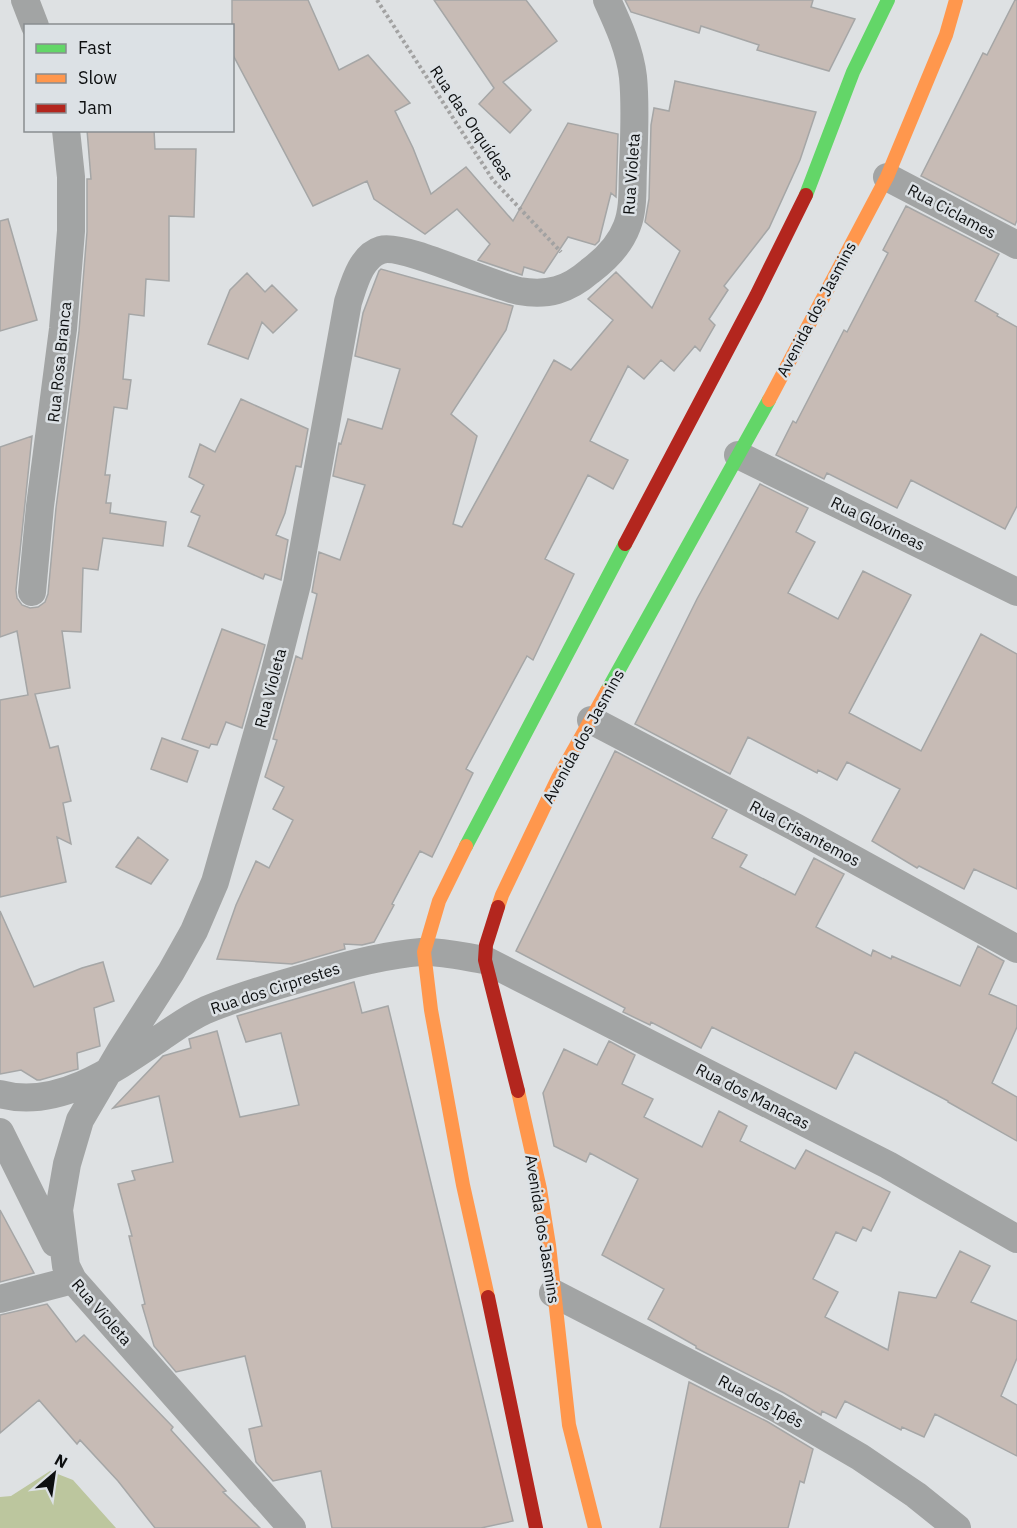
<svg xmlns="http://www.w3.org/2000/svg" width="1017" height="1528" font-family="'IBM Plex Sans',sans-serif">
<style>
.forest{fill:#bcc69e}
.building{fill:#c7bbb5;stroke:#a5a6a6;stroke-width:1.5}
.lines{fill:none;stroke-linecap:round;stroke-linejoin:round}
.path{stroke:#a2a2a2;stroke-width:4;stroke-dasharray:3 3;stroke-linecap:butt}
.street{stroke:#a2a4a4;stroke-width:28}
.fast{stroke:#63d668;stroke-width:14}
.slow{stroke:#ff974d;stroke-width:14}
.jam{stroke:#b3261e;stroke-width:14}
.labels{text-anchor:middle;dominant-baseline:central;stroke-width:5;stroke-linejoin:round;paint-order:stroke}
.street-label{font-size:16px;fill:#0d0f10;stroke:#dce1e5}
</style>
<rect width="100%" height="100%" fill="#dee1e3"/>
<path class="forest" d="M50,1471l23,9 43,48h-116v-31l11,-1z"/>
<path class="building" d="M232,0h76l31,70 29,-15 42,48 -15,8 18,37 18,46 35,-27 47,54 55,-98 50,11 -2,63 -5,-4 -12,48 -4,4 -27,-8 -24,36 -20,-6 -2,8 -44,-15 12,-16 -33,-35 -32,25 -51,-35 -7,-18 -54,25 -81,-153z
M434,0h92l31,41 -54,41 28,28 -21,23 -31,-29 15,-16z
M625,0h188l-2,7 44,12 -26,52 -72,-21 2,-5 -58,-19 -2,7 -68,-21z
M1015,0h2v220l-2,5 -94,-49 62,-123 4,2z
M675,81l141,31 -16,48 -31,68 -45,58 4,4 -19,29 6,6 -15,26 -5,-5 -21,25 -13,-11 -17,19 -16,-13 -38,75 38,19 -15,29 -25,-14 -43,84 29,15 -41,86 -6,-4 -61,113 7,4 -41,84 -12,-6 -28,53 2,1 -20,37 -12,3 -18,-1 1,5 -53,15 -75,-5 19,-54 20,-44 13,7 24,-48 -20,-11 11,-22 -19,-10 12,-37 -4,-1 23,-83 6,3 15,-65 -5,-2 7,-40 21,8 25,-75 -32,-9 6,-33 2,1 7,-25 34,10 18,-60 -45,-13 8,-43 16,-42 2,-2 132,37 -7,24 -55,84 26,22 -24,88 9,3 92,-167 17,10 42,-50 -25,-21 28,-27 36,36 28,-57 -35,-29 4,-23 2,-74 3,-17 15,3z
M87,130h67l1,19h41l-2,68 -25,-1v65l-23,-2 -2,37 -15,-2 -6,65 8,1 -4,29 -13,-2 -9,68h5l-4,28h5l-1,10 56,9 -3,24 -60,-8 -5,32 -15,-2 -2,64 -19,-1 8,57 -35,6 15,54 8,-2 13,55 -8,2 8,41 -14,-7 9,45 -66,15v-197l28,-5 -11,-64 -17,6v-190l32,-11 -16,154 1,8 5,7 8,3 8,-1 7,-5 3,-8 8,-86 23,-177 8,-99v-53h4z
M906,206l93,48 -24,47 23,13 -1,2 20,11v179l-12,23 -94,-49 -14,28 -70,-35 -3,6 -48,-24 17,-34 3,2 48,-93 3,2 41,-79 -5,-3z
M8,219l29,101 -37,11v-110z
M247,273l18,19 7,-7 25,25 -24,23 -11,-11 -14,37 -40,-15 22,-54z
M241,399l67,30 -7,38 -5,-1 -11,47 -9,22 12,5 -7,40 -16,-6 -2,5 -75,-33 12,-30 -9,-4 13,-27 -15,-8 11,-33 15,8z
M760,484l48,24 -12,24 19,10 -27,51 50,26 25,-48 48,24 -62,118 72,38 60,-117 36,20v235l-43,-20 -10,20 -45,-23 -2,2 -45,-27 28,-52 -53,-27 -10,18 -19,-10 -1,3 -69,-36 -18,37 -95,-50 62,-125z
M222,629l43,16 -23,83 -16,-6 -9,23 -6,-1 -2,4 -27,-9z
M162,738l36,13 -11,31 -36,-13z
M615,751l112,59 -15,28 35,17 -7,12 55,28 19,-37 30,16 -28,53 55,29 2,-6 18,9 1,-3 68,30 18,-40 26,15 -15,33 28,12v21l-25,56 25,14v44l-69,-39v-1l-93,-49 -19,37 -124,-62 -11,21 -50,-26 -1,3 -27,-13 2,-4 -109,-57z
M138,837l30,23 -17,24 -35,-17z
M0,911l34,76 48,-19 21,-6 11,39 -20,7 6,38 -23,7 1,16 -38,11h-3l-16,-10 -21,4z
M354,982l8,31 26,-7 125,515 -32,7h-149l-11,-57 -48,10 -17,-19 -7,-33 13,-3 -17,-70 -69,16 -22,-26 -12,-41 3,-1 -16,-68h3l-14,-52 17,-4 -3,-9 41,-9 -14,-66 -46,12 50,-52 28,-8 -2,-9 28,-8 23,86 59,-12 -18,-72 -35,9 -9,-26z
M609,1041l26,14 -13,29 31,15 -9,18 58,30 17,-36 28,15 -7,15 55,28 11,-19 84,42 -19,39 -8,-4 -7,14 -20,-9 -23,47 25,13 -13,25 63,33 11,-58 37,6 24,-47 30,15 -19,36 46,19v37l-16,38 16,9v51l-82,-42 -11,23 -22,-10 -1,3 -56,-29 -9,17 -14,-7 -1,4 -37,-22 -88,-45v-2l-48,-27 16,-30 -62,-34 36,-76 -48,-26 -4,9 -32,-16 -11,-53 21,-44 33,16z
M0,1210l34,63 -34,9z
M47,1304l29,38 8,-7 89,92 -2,3 55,61 -3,1 37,36h-105l-37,-47 -38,-41 -3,4 -38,-44 -39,33v-118z
M689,1382l79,40 45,27 -9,34 -4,-2 -12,47h-128z"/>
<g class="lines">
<path class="path" d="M377,0l116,180 68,72"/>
<path class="street" d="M25,0l10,26
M887,177l130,68
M738,455l279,137
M32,592l8,-86 23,-177 8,-98v-54l-5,-47
M591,720l204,107 222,122
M0,1094c57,16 115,-25 159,-55 15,-10 29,-21 47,-29 34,-14 68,-24 104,-34 36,-11 73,-21 111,-24 21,-1 44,5 64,8l403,205 129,74
M0,1132l55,111
M553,1293l223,115 84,49 56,38 41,33
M0,1299l73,-19
M292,1528l-219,-248 -7,-14 -7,-56 8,-46 13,-44 41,-70 50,-78 23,-41 21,-49 59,-207 23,-91 51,-282c6,-18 13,-46 33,-52 22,-7 108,35 138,41 29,5 49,-1 71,-20 16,-12 30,-26 37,-45 7,-18 5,-39 6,-58 1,-30 3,-61 0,-91 -3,-27 -15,-53 -26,-77"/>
<path class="fast" d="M806,195l47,-123 35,-72
M607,691l162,-291
M466,846l159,-302"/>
<path class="slow" d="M769,400l118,-223 59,-142 10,-35
M466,846l-27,55 -15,51 7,58 32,175 25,112
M498,907l4,-12 56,-117 49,-87
M518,1091l22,98 9,56 20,180 26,103"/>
<path class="jam" d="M625,544l131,-248 50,-101
M498,907l-12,38 -1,15 33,131
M488,1297l48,231"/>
</g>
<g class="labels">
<g class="street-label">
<text transform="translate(472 123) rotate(56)">Rua das Orquídeas</text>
<text transform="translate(631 174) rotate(-86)">Rua Violeta</text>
<text transform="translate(952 211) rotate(28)">Rua Ciclames</text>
<text transform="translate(816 309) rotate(-62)">Avenida dos Jasmins</text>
<text transform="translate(59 362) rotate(-84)">Rua Rosa Branca</text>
<text transform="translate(878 523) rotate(26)">Rua Gloxineas</text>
<text transform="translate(270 688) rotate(-75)">Rua Violeta</text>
<text transform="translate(583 736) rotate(-61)">Avenida dos Jasmins</text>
<text transform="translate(805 833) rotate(28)">Rua Crisantemos</text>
<text transform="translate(275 988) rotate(-18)">Rua dos Cirprestes</text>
<text transform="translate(753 1096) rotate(27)">Rua dos Manacas</text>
<text transform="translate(543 1229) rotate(81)">Avenida dos Jasmins</text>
<text transform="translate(102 1312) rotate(49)">Rua Violeta</text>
<text transform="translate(761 1401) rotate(28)">Rua dos Ipês</text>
</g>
</g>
<rect x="24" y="24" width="210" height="108" fill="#dce1e5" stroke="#898d90" stroke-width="1.5"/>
<rect x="36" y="44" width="30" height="9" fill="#63d668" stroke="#898d90" stroke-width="1.5"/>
<text x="78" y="54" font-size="18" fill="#0d0f10">Fast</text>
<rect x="36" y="74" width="30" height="9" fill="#ff974d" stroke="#898d90" stroke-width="1.5"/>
<text x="78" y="84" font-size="18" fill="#0d0f10">Slow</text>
<rect x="36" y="104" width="30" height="9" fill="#b3261e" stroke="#898d90" stroke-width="1.5"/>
<text x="78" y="114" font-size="18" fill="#0d0f10">Jam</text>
<g transform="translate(54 1474) rotate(29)" stroke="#dce1e5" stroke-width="4.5" paint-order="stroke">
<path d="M0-4.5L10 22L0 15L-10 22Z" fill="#0d0f10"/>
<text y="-9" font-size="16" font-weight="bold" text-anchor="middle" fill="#0d0f10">N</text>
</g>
</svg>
